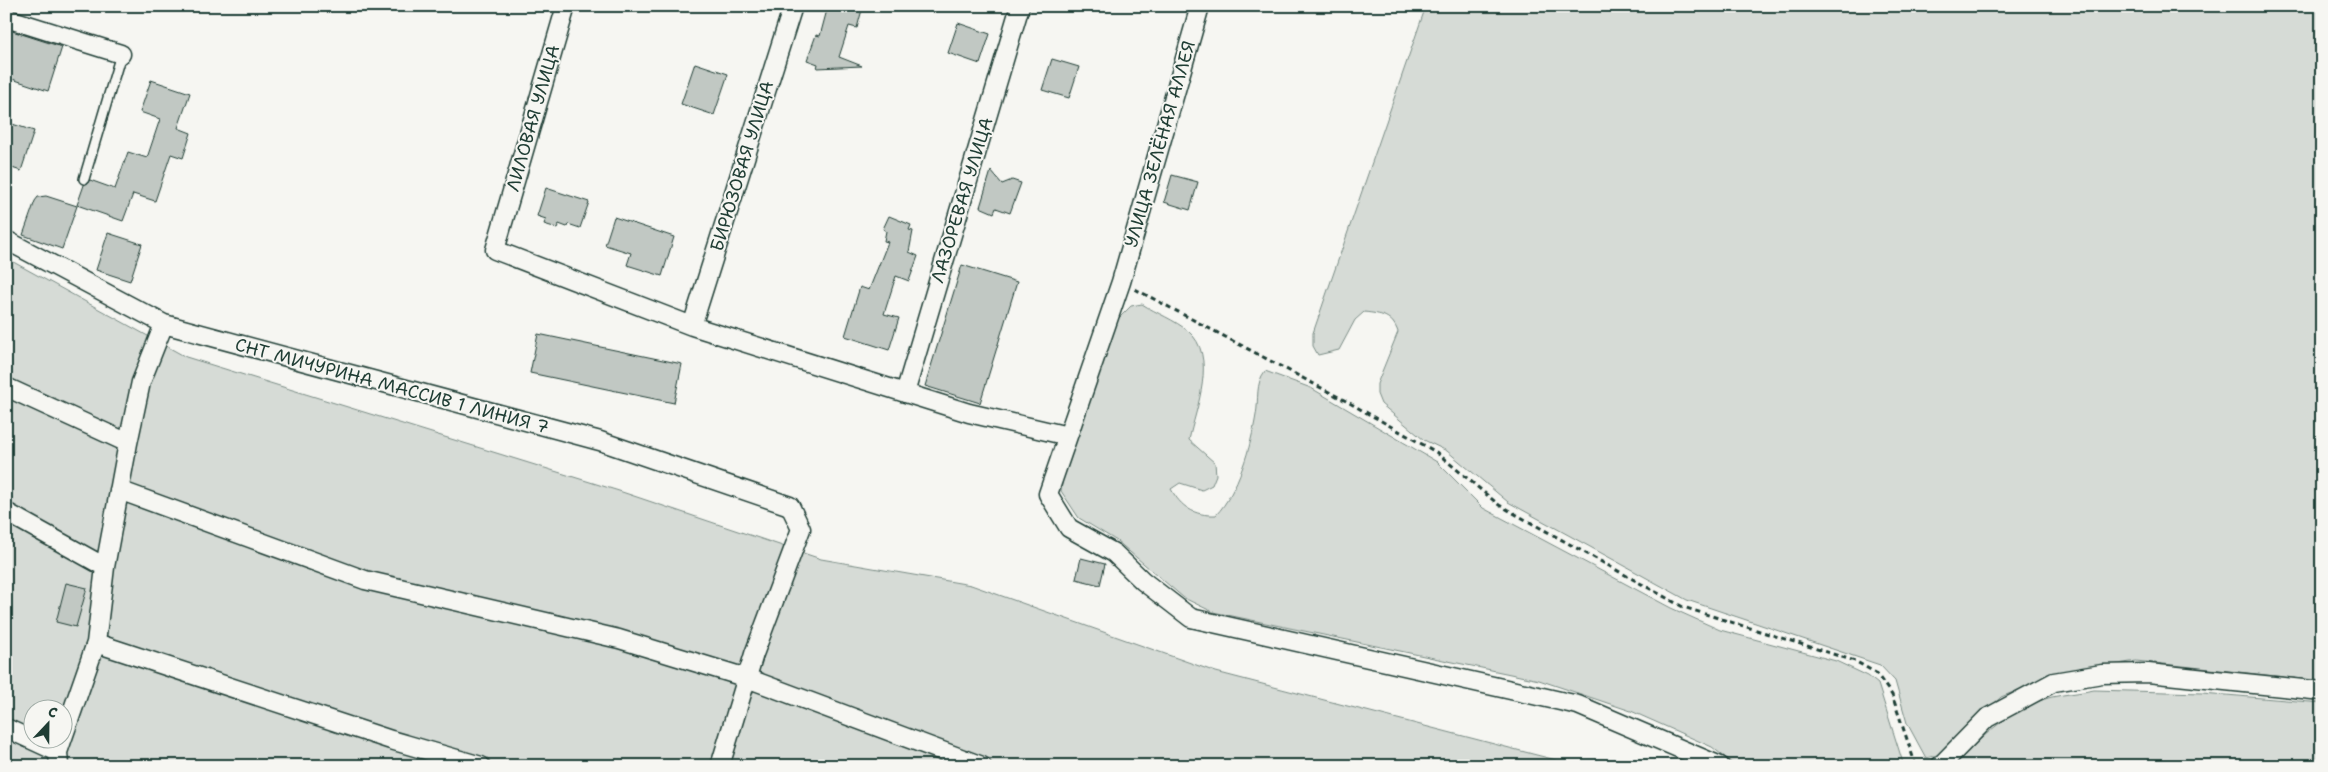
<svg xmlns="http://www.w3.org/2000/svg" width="2328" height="772" font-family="'Shantell Sans',sans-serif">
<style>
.green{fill:#d6dbd6;stroke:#7a8c85;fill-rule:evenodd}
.building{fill:#c1c8c3;stroke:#1f3d34}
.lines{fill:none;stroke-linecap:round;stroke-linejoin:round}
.lane-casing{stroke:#1f3d34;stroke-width:12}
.street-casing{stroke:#1f3d34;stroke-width:21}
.path{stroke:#1f3d34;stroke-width:3;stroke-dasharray:5 4;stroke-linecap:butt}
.lane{stroke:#f6f6f2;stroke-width:9}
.street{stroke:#f6f6f2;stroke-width:18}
.labels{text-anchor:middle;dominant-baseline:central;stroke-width:4;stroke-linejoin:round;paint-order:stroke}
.street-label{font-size:18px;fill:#1f3d34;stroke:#f6f6f2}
</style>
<rect width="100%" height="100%" fill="#f6f6f2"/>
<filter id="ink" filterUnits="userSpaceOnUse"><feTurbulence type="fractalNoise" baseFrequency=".02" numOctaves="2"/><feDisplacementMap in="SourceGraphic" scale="10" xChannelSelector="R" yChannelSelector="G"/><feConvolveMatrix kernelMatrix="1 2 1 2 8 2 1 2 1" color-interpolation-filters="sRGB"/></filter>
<g filter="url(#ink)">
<path class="green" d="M1426,6h896v675l-186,-20 -78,13 -57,23 -60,57 -15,4 -19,-35 -12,-42 -15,-16 -193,-65 -179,-98 -61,-51 -23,-11 -43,-36 -4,-10v-10l21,-52c-6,-17 -17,-18 -34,-20l-9,8 -16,30 -21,5 -5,-9v-13z
M6,258l180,99 433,134 202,68 150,26 245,87 363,94h-1573zM32,710h30v30h-30z
M1142,304c14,9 33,16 46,27 30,25 8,77 1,109l26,23 1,12 -4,10 -10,5 -22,-7 -9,6c10,18 23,27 45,26 22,-23 35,-69 40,-100 3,-16 -1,-31 9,-44l46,17 126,74 46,46 188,100 49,22 116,31 32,15 10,8 26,82h-168l-24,-19 -81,-36 -92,-31 -326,-68 -29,-14 -67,-57 -38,-23 -18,-27 6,-44 24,-50 24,-75 16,-16z
M2094,690l108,3 120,10v63h-368c27,-29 58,-59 98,-69 14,-3 28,-4 42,-7z"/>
<path class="building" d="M828,6h35l-6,22 -8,-2 -10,31 23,9 -45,2 1,-4 -11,-4 9,-25 4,1z
M958,23l32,11 -10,30 -32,-11z
M6,29l56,18 -14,44 -42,-14z
M1052,59l27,8 -10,31 -27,-8z
M695,63l33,11 -14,41 -33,-11z
M151,80l39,13 -12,35 13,5 -8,25 -12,-4 -16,47 -22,-7 -10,27 -46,-16 7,-20 6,-5 25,9 13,-37 19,6 13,-39 -20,-7z
M6,122l28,9 -13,40 -15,-5z
M991,171l11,13 10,-4 9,3 -11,30 -14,-5 -2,5 -14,-6z
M1172,175l26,7 -8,28 -26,-8z
M546,188l43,14 -9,26 -12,-4 -1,3 -8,-3 -2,4 -13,-4 2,-5 -9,-3z
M46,196l31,10 -15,43 -39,-14 12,-34 3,-4z
M889,216l22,9 -2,5 4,1 -4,21 9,4 -9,25 -13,-5 -12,38 15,4 -10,32 -44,-14 15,-49 9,3 19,-48 -4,-1 2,-10 -3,-2z
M614,217l60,20 -12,39 -35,-11 4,-12 -26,-8z
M108,233l34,11 -12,37 -34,-11z
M962,265l55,17 -37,121 -55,-17z
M538,334l144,30 -8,39 -144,-30z
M1081,558l24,6 -5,21 -24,-6z
M66,583l21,5 -11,39 -20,-5z"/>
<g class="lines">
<g class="lane-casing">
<path id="lane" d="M84,179l37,-125"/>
</g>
<g class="street-casing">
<path id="street" d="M566,6l-71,244 197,76 277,87 99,23
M1200,6l-79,276 -73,212 21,34 45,25 29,28 48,37 387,87 142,61
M6,18l115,36
M6,240l158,84 436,117 190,65 11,23 -47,125 -34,112
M692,326l101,-320
M6,387l122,56
M905,393l115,-387
M119,490l246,90 254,59 128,39 235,88
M6,512l99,55
M96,643l295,97 90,26
M6,728l52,24
M59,766l-1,-14 38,-109 9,-76 23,-124 13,-61 23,-58
M1940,766l47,-48 67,-36 48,-8 46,-1 174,18"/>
</g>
<path class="path" d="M1135,289l211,112 90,51 63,53 184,102 172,54 21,12 16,22 24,71"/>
<use href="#lane" class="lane"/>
<use href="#street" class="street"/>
</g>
</g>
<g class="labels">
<g class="street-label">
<text transform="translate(533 118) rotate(-74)">ЛИЛОВАЯ УЛИЦА</text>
<text transform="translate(1160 144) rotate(-74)">УЛИЦА ЗЕЛЁНАЯ АЛЛЕЯ</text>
<text transform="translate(742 166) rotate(-73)">БИРЮЗОВАЯ УЛИЦА</text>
<text transform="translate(962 200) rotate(-73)">ЛАЗОРЕВАЯ УЛИЦА</text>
<text transform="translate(392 386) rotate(15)">СНТ МИЧУРИНА МАССИВ 1 ЛИНИЯ 7</text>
</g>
</g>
<rect width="2328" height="772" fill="none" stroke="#f6f6f2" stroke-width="25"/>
<rect x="12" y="12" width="2303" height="747" fill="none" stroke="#1f3d34" stroke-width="2" filter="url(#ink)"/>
<g transform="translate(48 724) rotate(22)"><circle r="24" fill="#f6f6f2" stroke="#a0aca6"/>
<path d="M0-4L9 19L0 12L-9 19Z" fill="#1f3d34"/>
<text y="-8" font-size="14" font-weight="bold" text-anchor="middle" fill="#1f3d34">С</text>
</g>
</svg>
